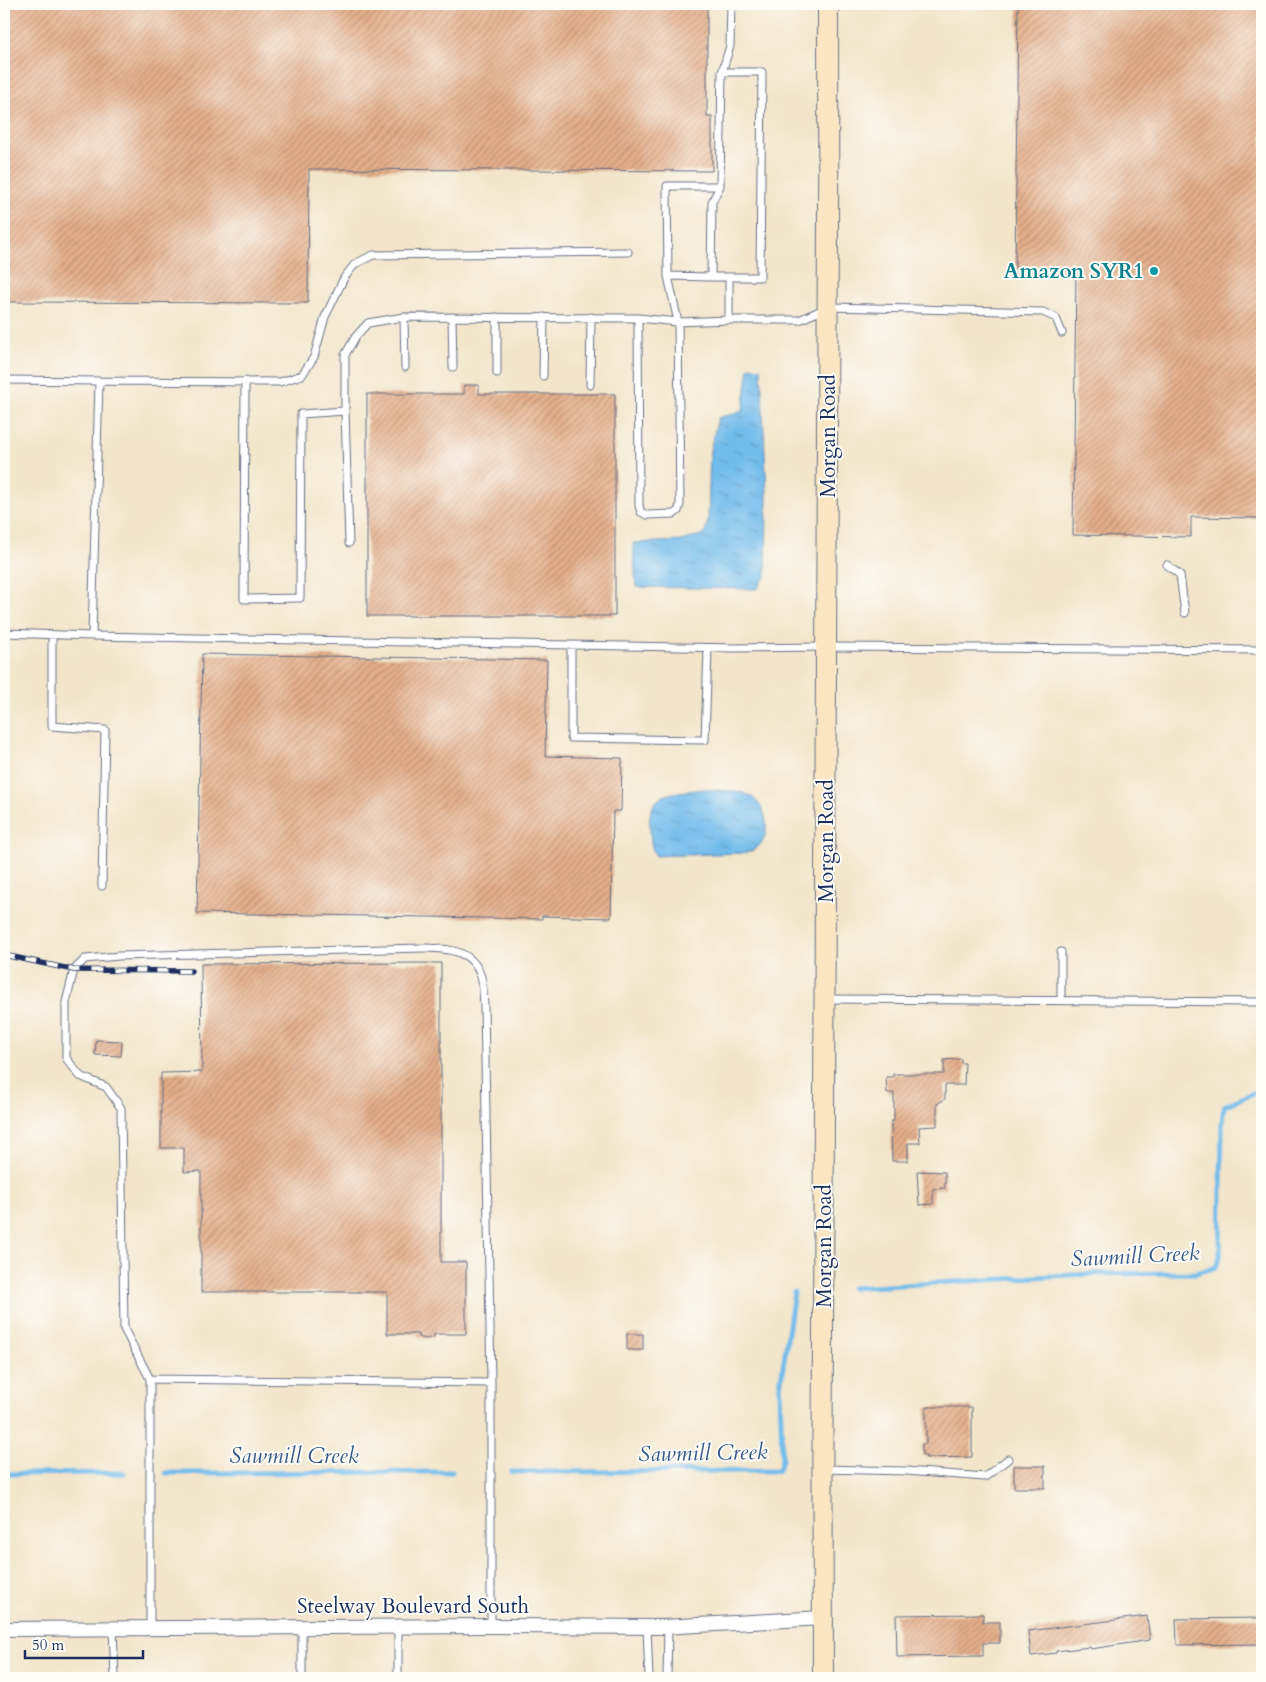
<svg xmlns="http://www.w3.org/2000/svg" width="1266" height="1682" font-family="Cardo,serif">
<style>
.water{fill:url(#water-ripples);stroke:#4676a4}
.lines{fill:none;stroke-linecap:round;stroke-linejoin:round}
.stream{stroke:#72bceb;stroke-width:5}
.building{fill:url(#building-hatch)}
.lane-casing{stroke:#666f84;stroke-width:9}
.street-casing{stroke:#666f84;stroke-width:16}
.secondary-casing{stroke:#666f84;stroke-width:22}
.lane{stroke:#fff;stroke-width:7}
.street{stroke:#fff;stroke-width:14}
.secondary{stroke:#fbe6c3;stroke-width:20}
.rail-casing{stroke:#1b2f5e;stroke-width:5.5}
.rail{stroke:#fdfcf7;stroke-width:4;stroke-dasharray:11;stroke-linecap:butt}
.culture-dot{fill:#0f9aa8;stroke:#fdfcf7;stroke-width:2}
.labels{text-anchor:middle;dominant-baseline:central;stroke-width:4;stroke-linejoin:round;paint-order:stroke}
.culture-label{font-size:21px;font-weight:bold;fill:#0d838f;stroke:#fdfcf7;text-anchor:end}
.street-label{font-size:21px;fill:#1b2f5e;stroke:#fdfcf7}
.water-label{font-size:22px;font-style:italic;fill:#355988;stroke:#fdfcf7}
</style>
<defs>
<pattern id="water-ripples" width="26" height="14" patternUnits="userSpaceOnUse" patternTransform="scale(1.25)"><rect width="26" height="14" fill="#72bceb"/><path d="M2 4q2-2 4 0t4 0M15 11q2-2 4 0t4 0" fill="none" stroke="#5d99c2"/></pattern>
<pattern id="building-hatch" width="6" height="6" patternUnits="userSpaceOnUse" patternTransform="scale(1.25)"><rect width="6" height="6" fill="#e5af8a"/><path d="M-1 1l2-2M0 6l6-6M5 7l2-2" fill="none" stroke="#b98f74"/></pattern>
</defs>
<rect width="100%" height="100%" fill="#fdfcf7"/>
<filter id="ink" filterUnits="userSpaceOnUse"><feTurbulence type="fractalNoise" baseFrequency=".02" numOctaves="2"/><feDisplacementMap in="SourceGraphic" scale="10" xChannelSelector="R" yChannelSelector="G"/><feConvolveMatrix kernelMatrix="1 2 1 2 8 2 1 2 1" color-interpolation-filters="sRGB"/></filter>
<filter id="wash" filterUnits="userSpaceOnUse"><feTurbulence type="fractalNoise" baseFrequency=".0096" numOctaves="4" result="noise"/><feDisplacementMap in="SourceGraphic" scale="20" xChannelSelector="R" yChannelSelector="G"/><feGaussianBlur stdDeviation="1.12" result="paint"/><feColorMatrix in="noise" values="0 0 0 0 0 0 0 0 0 0 0 0 0 0 0 0 0 1.4 0 .05"/><feComposite in="paint" operator="in"/></filter>
<g filter="url(#wash)">
<rect width="100%" height="100%" fill="#f2e5ca"/>
<path class="water" d="M749,367l12,1 6,127 -1,81 -9,13 -121,-2 -3,-44 48,-2 24,-7 3,-14 2,-70 8,-32 25,-7z
M704,789c12,2 36,0 46,7 22,13 23,52 -5,57l-90,3c-4,-9 -5,-18 -5,-28 -4,-38 25,-35 54,-39z"/>
<g class="lines">
<path class="stream" d="M852,1288l235,-14 109,-1 20,-6 4,-9 2,-136 2,-16 38,-17
M511,1472l266,-1 3,-4 2,-8 -2,-72 14,-95
M166,1473l286,-1
M4,1474l120,-1"/>
</g>
<g id="blocks">
<path class="building" d="M4,4h703v113h5v54l-403,-2 -1,134 -304,-1z
M1018,4h244v514l-71,-1v20l-118,-2 3,-264 -61,-1z
M464,385h15v9h136v222h-248v-222h97z
M202,654l345,6 -2,96 77,2 -1,53h-8l-2,107 -69,-2v3l-345,-6z
M441,963v299h25v72h-32v3l-8,2 -8,-2v-3h-31v-42h-186v-121l-17,1v-24h-23v-75l41,-1 -1,-108z
M96,1040l26,1 -1,15 -26,-1z
M961,1059v4h4l-1,22h-19v14l-8,5v22l-18,1 1,16h-12v18h-16l-1,-40h3v-28h-7l-1,-16h7v-3h51v-14z
M917,1171l28,1v16l-12,1v15l-14,1z
M627,1334h16v16h-16z
M926,1407h46v50l-46,1v-2h-4v-12h4z
M1014,1466h31v22h-31z
M983,1614v8h17v21h-17v13l-86,1 -1,-42z
M1147,1616l3,24 -59,9 -1,-2 -34,4v2l-25,3 -3,-25z
M1262,1618v26l-85,1 -1,-26z"/>
</g>
</g>
<g filter="url(#ink)">
<use href="#blocks" fill-opacity="0" stroke="#666f84" stroke-width="1"/>
<g class="lines">
<g class="lane-casing">
<path id="lane" d="M722,72l8,-26 1,-42
M720,186l-8,16 -1,75h18
M628,252l-255,3 -18,9 -11,14 -19,39 -11,40 -12,18 -22,7 -181,-1 -7,255 643,12 92,-1 435,3
M668,276l43,1
M404,317l1,50
M452,317l1,50
M497,317v56
M638,318l1,188 2,6 6,3 27,-1 4,-3 2,-6 -2,-183 -10,-46 -1,-90h53l2,-114h40l-2,205h-31v43
M543,376l1,-59
M4,380l95,1
M245,381l-1,218 56,-1 1,-184 44,-3v-56l11,-19 12,-13 36,-6 234,1 40,4 51,-2h70l30,-13 214,5 13,6 6,15
M590,385l1,-68
M345,411l4,132
M1167,565l13,10 5,38
M4,633l88,3
M52,635v91l53,4 -3,156
M571,646v92l134,2 3,-92
M825,999l437,3
M1061,1000v-48
M150,1379l-26,-50 -3,-221 -15,-21 -26,-11 -14,-18v-56l8,-32 11,-11 34,-3 305,-8c23,1 47,1 56,26 4,9 3,22 4,31l7,378
M823,1469l83,2 79,6 23,-18
M398,1626v52
M302,1627v51
M647,1627l2,51
M113,1628l2,50
M150,1628v-249l341,4v243
M667,1678l1,-51"/>
</g>
<g class="street-casing">
<path id="street" d="M4,1629l487,-3 171,1 161,-9"/>
</g>
<g class="secondary-casing">
<path id="secondary" d="M823,1678c-3,-558 7,-1116 5,-1674"/>
</g>
<use href="#lane" class="lane"/>
<use href="#street" class="street"/>
<use href="#secondary" class="secondary"/>
<g class="rail-casing">
<path id="rail" d="M4,955l70,15 117,1"/>
</g>
<use href="#rail" class="rail"/>
</g>
</g>
<circle class="culture-dot" cx="1154" cy="271" r="5"/>
<g class="labels">
<g class="culture-label">
<text x="1144" y="271">Amazon SYR1</text>
</g>
<g class="street-label">
<text transform="translate(828 436) rotate(-90)">Morgan Road</text>
<text transform="translate(826 841) rotate(-90)">Morgan Road</text>
<text transform="translate(824 1246) rotate(-90)">Morgan Road</text>
<text x="413" y="1606">Steelway Boulevard South</text>
</g>
<g class="water-label">
<text transform="translate(1135 1256) rotate(-3)">Sawmill Creek</text>
<text transform="translate(703 1453) rotate(-1)">Sawmill Creek</text>
<text x="294" y="1456">Sawmill Creek</text>
</g>
</g>
<rect width="1266" height="1682" fill="none" stroke="#fdfcf7" stroke-width="20"/>
<path d="M25 1650v8h118v-8" fill="none" stroke="#1b2f5e" stroke-width="2.5"/>
<text x="32" y="1650" font-size="15" fill="#1b2f5e" stroke="#fdfcf7" stroke-width="4" paint-order="stroke">50 m</text>
</svg>
